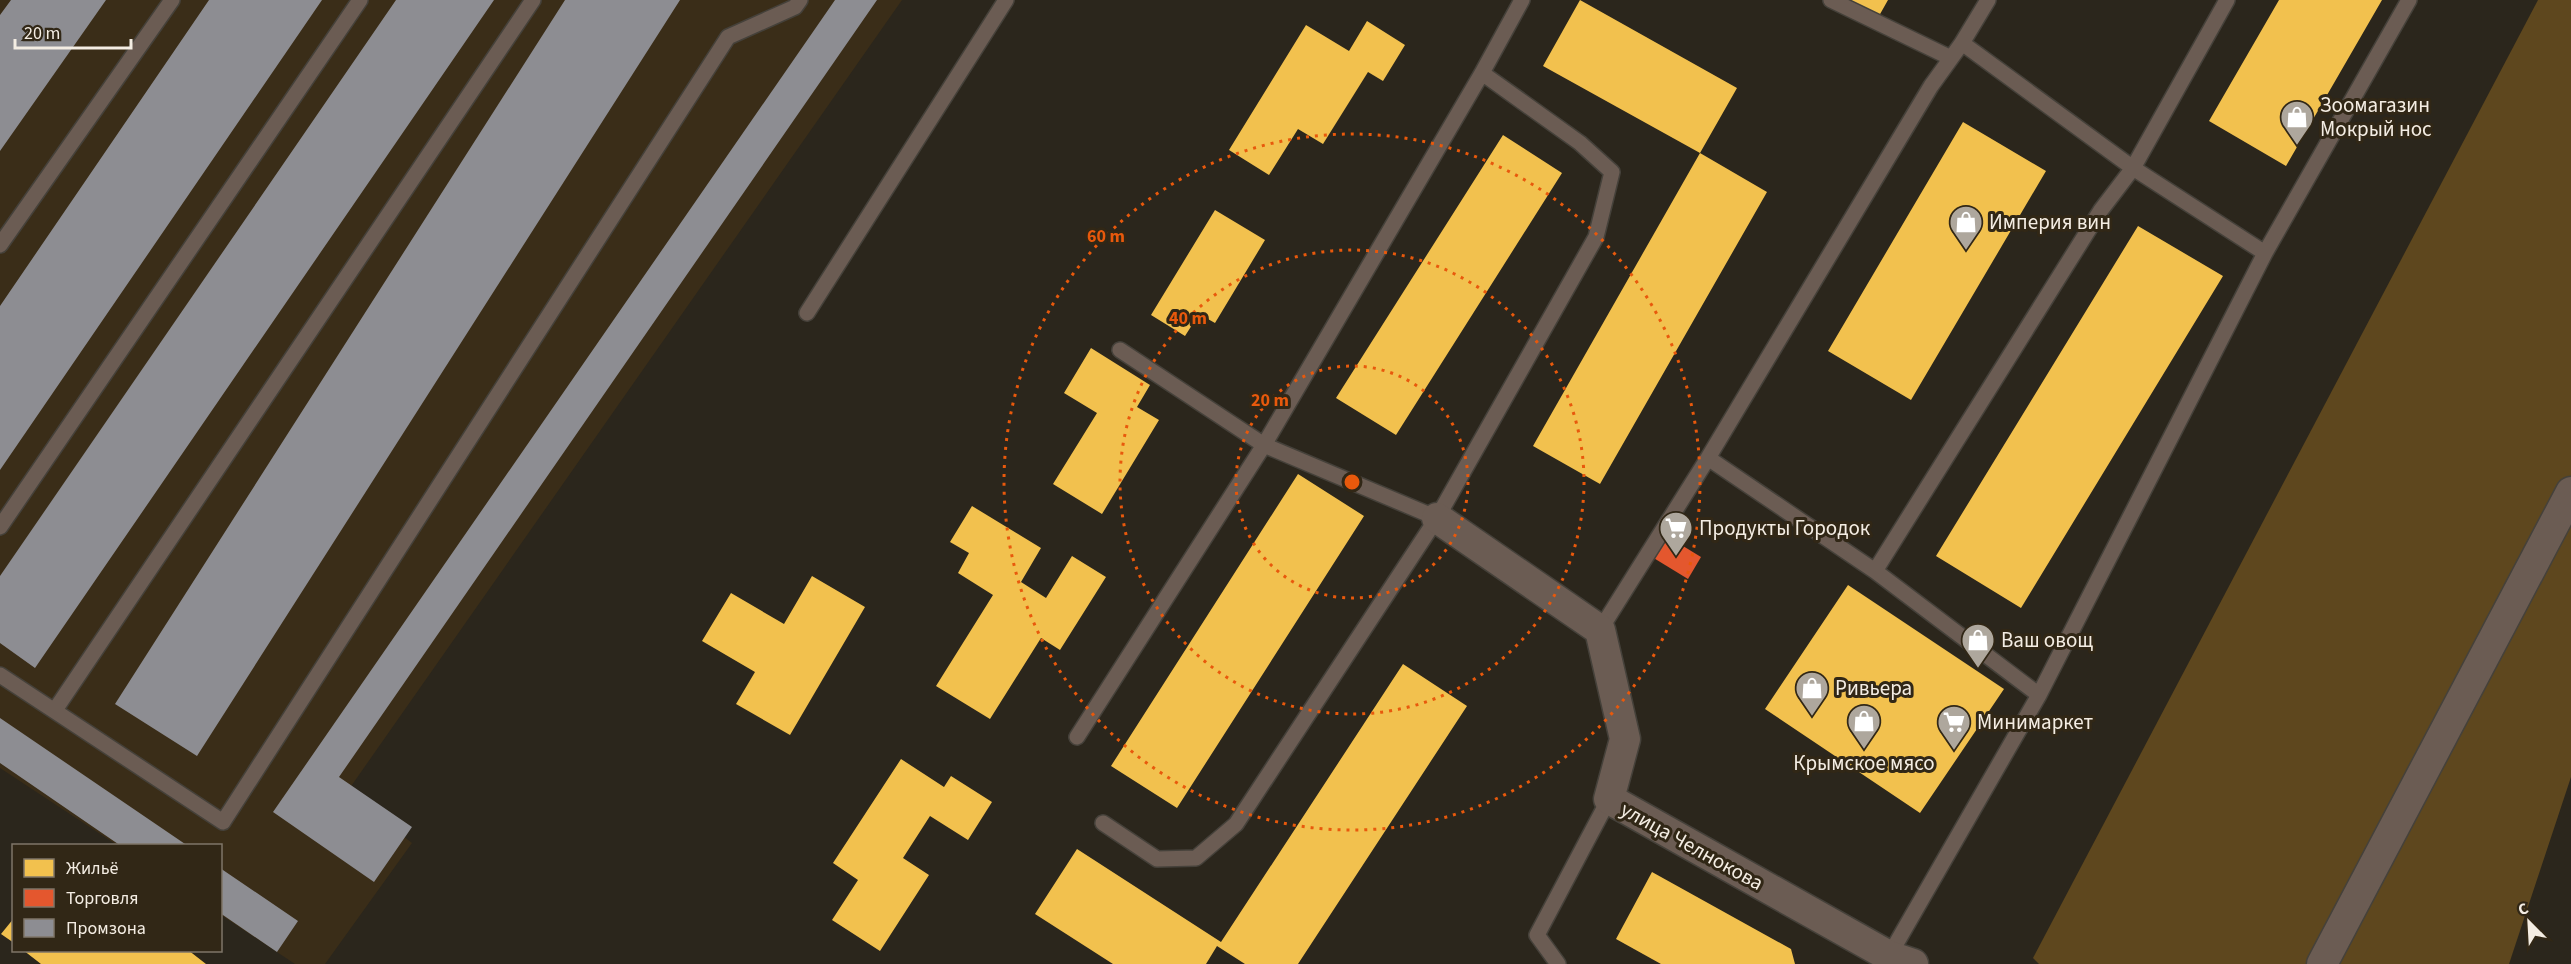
<svg xmlns="http://www.w3.org/2000/svg" width="2571" height="964" font-family="'Source Sans 3',sans-serif">
<style>
.built{fill:#3a2d18}
.green{fill:#5e471e}
.homes{fill:#f2c14e}
.shops{fill:#e4572e}
.industry{fill:#8d8d92}
.lines{fill:none;stroke-linecap:round;stroke-linejoin:round}
.service-casing{stroke:#45413a;stroke-width:18}
.minor-casing{stroke:#45413a;stroke-width:33}
.service{stroke:#6b5c53;stroke-width:15}
.minor{stroke:#6b5c53;stroke-width:30}
.ring{fill:none;stroke:#e8590c;stroke-width:3;stroke-dasharray:3 6}
.labels{text-anchor:middle;dominant-baseline:central;stroke-width:6;stroke-linejoin:round;paint-order:stroke}
.poi-label{font-size:21px;fill:#f4ede3;stroke:#312716;text-anchor:start}
.street-label{font-size:21px;fill:#f4ede3;stroke:#312716}
.centre{fill:#e8590c;stroke:#312716;stroke-width:3}
.ring-label{font-size:18px;text-anchor:middle;font-weight:bold;fill:#e8590c;stroke:#312716;stroke-width:6;stroke-linejoin:round;paint-order:stroke}
</style>
<rect width="100%" height="100%" fill="#2b261c"/>
<path class="built" d="M0,0h902l-555,792 65,51 -87,121h-30l-74,-49 -1,-69 -103,-1 -117,-77z"/>
<path class="green" d="M2538,0h33v777l-62,187h-470l-6,-6z"/>
<path class="homes" d="M1580,0l157,88 -37,65 -157,-87z
M1837,0h51l-13,23z
M2279,0h103l-96,166 -77,-45z
M1367,21l38,24 -22,36 -15,-9 -45,72 -25,-15 -29,46 -40,-25 77,-125 43,26z
M1963,122l83,49 -135,229 -83,-49z
M1503,135l59,38 -166,262 -60,-37z
M1700,153l67,39 -167,292 -67,-38z
M1215,210l50,30 -50,83 -16,-9 -14,22 -34,-21z
M2138,226l85,50 -202,332 -85,-52z
M1091,348l59,37 -13,22 22,13 -57,94 -49,-30 44,-71 -33,-20z
M1298,474l66,42 -187,292 -66,-42z
M972,506l69,42 -20,34 25,16 26,-42 34,21 -46,73 -19,-12 -51,81 -54,-33 57,-91 -35,-22 11,-20 -19,-11z
M812,576l53,31 -75,128 -54,-31 19,-32 -53,-31 29,-48 53,31z
M1848,585l156,104 -84,124 -155,-104z
M1403,664l64,42 -169,258h-53l-28,-18 -11,18h-93l-78,-50 42,-65 144,93z
M901,759l43,28 7,-11 41,26 -24,38 -38,-24 -27,42 26,17 -49,76 -48,-31 26,-40 -25,-17z
M1652,872l139,77 4,15h-134l-45,-25z
M14,918v25l-13,-9z
M23,950h165l18,14h-165z"/>
<path class="shops" d="M1665,535l36,22 -13,22 -36,-22z"/>
<path class="industry" d="M11,0h95l-106,151v-136z
M209,0h113l-322,470v-164z
M396,0h98l-459,668 -35,-25v-67z
M565,0h115l-483,756 -82,-52z
M835,0h42l-538,777 73,50 -38,55 -101,-70z
M0,718l188,128h-67l-121,-83z
M220,868l78,53 -21,31 -57,-39z"/>
<g class="lines">
<g class="service-casing">
<path id="service" d="M1831,0l120,58
M2227,0l-94,168 132,85
M0,245l172,-245
M807,313l199,-313
M1120,350l144,95 173,73
M1708,458l167,113 164,124
M0,527l360,-527
M1875,571l226,-361 32,-42 -171,-125 26,-43
M1600,630l108,-172 223,-372 31,-43
M0,675l223,147 505,-785 67,-30 5,-7
M55,710l478,-710
M1077,737l187,-292 218,-372 40,-73
M1103,823l54,36 39,-1 40,-34 201,-306 159,-281 16,-65 -32,-29 -98,-70
M1889,956l150,-261 226,-442 144,-253
M1558,964l-21,-29 72,-136"/>
</g>
<g class="minor-casing">
<path id="minor" d="M1437,518l163,112 25,109 -16,60 280,157 24,8
M2322,964l249,-472"/>
</g>
<use href="#service" class="service"/>
<use href="#minor" class="minor"/>
</g>
<g class="ring">
<circle cx="1352" cy="482" r="116"/>
<circle cx="1352" cy="482" r="232"/>
<circle cx="1352" cy="482" r="348"/>
</g>
<defs>
<g id="shop-pin" transform="scale(1.725)"><path d="M0 17L-7.5 6A9.5 9.5 0 1 1 7.5 6Z" fill="#aea79d" stroke="#312716"/><path d="M-5-2.5h2.3a2.7 3.5 0 0 1 5.4 0H5L5.5 6h-11ZM-1.5-2.5h3a1.5 2.3 0 0 0-3 0Z" fill="#fff"/></g>
<g id="supermarket-pin" transform="scale(1.725)"><path d="M0 17L-7.5 6A9.5 9.5 0 1 1 7.5 6Z" fill="#aea79d" stroke="#312716"/><path d="M-6-5.5h2.5l.6 2H6L4.5 2H-2.5L-4.4-4H-6ZM-1.5 3.2a1.3 1.3 0 1 0 .1 0ZM3 3.2a1.3 1.3 0 1 0 .1 0Z" fill="#fff"/></g>
</defs>
<g fill-rule="evenodd">
<use href="#shop-pin" x="2297" y="117"/>
<use href="#shop-pin" x="1966" y="222"/>
<use href="#supermarket-pin" x="1676" y="528"/>
<use href="#shop-pin" x="1978" y="640"/>
<use href="#shop-pin" x="1812" y="688"/>
<use href="#shop-pin" x="1864" y="721"/>
<use href="#supermarket-pin" x="1954" y="722"/>
</g>
<g class="labels">
<g class="poi-label">
<text x="2320" y="105">Зоомагазин<tspan x="2320" dy="24">Мокрый нос</tspan></text>
<text x="1989" y="222">Империя вин</text>
<text x="1699" y="528">Продукты Городок</text>
<text x="2001" y="640">Ваш овощ</text>
<text x="1835" y="688">Ривьера</text>
<text x="1977" y="722">Минимаркет</text>
<text x="1864" y="763" text-anchor="middle">Крымское мясо</text>
</g>
<g class="street-label">
<text transform="translate(1692 846) rotate(29)">улица Челнокова</text>
</g>
</g>
<circle cx="1352" cy="482" r="9" class="centre"/>
<g class="ring-label">
<text x="1106" y="242">60 m</text>
<text x="1188" y="324">40 m</text>
<text x="1270" y="406">20 m</text>
</g>
<rect x="12" y="844" width="210" height="108" fill="#312716" stroke="#7f7668" stroke-width="1.5"/>
<rect x="24" y="859" width="30" height="18" fill="#f2c14e" stroke="#7f7668" stroke-width="1.5"/>
<text x="66" y="874" font-size="18" fill="#f4ede3">Жильё</text>
<rect x="24" y="889" width="30" height="18" fill="#e4572e" stroke="#7f7668" stroke-width="1.5"/>
<text x="66" y="904" font-size="18" fill="#f4ede3">Торговля</text>
<rect x="24" y="919" width="30" height="18" fill="#8d8d92" stroke="#7f7668" stroke-width="1.5"/>
<text x="66" y="934" font-size="18" fill="#f4ede3">Промзона</text>
<g transform="translate(2529 922) rotate(336)" stroke="#312716" stroke-width="4.5" paint-order="stroke">
<path d="M0-4.5L10 22L0 15L-10 22Z" fill="#f4ede3"/>
<text y="-9" font-size="16" font-weight="bold" text-anchor="middle" fill="#f4ede3">С</text>
</g>
<path d="M15 39v9h116v-9" fill="none" stroke="#f4ede3" stroke-width="3"/>
<text x="24" y="39" font-size="18" fill="#f4ede3" stroke="#312716" stroke-width="4.5" paint-order="stroke">20 m</text>
</svg>
